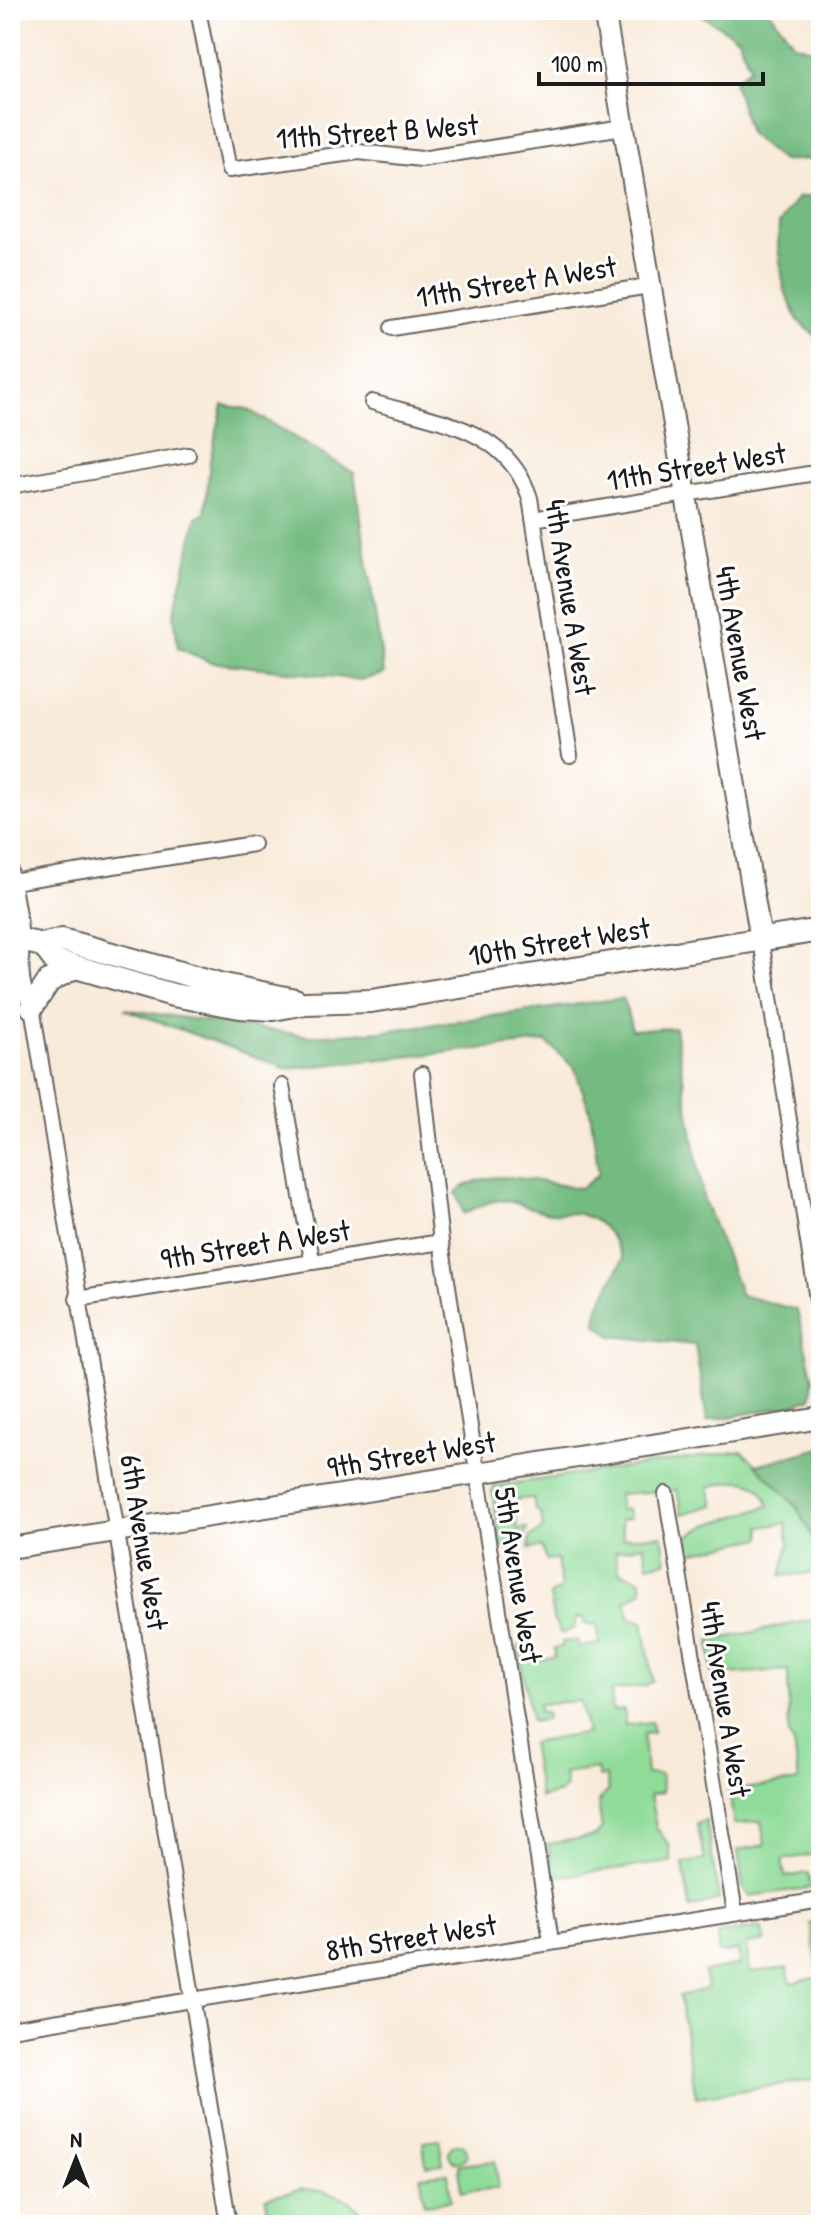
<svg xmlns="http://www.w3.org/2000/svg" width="831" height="2235" font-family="'Patrick Hand',sans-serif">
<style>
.green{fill:#8fdb98;stroke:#567c5a;stroke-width:2}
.forest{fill:#73bb80;stroke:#486c4e;stroke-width:2}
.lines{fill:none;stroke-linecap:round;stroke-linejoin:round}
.street-casing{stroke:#69645e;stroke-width:18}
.secondary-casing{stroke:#69645e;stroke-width:24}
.primary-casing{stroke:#69645e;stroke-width:26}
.street{stroke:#fff;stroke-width:14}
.secondary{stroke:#fff;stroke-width:20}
.primary{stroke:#fff;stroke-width:22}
.labels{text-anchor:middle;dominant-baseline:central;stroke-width:6;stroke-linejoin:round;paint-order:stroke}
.street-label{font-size:30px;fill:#1c1c1c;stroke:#fff}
</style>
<rect width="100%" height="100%" fill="#fff"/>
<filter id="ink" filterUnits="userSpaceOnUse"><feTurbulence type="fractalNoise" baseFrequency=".0125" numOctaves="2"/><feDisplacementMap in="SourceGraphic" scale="16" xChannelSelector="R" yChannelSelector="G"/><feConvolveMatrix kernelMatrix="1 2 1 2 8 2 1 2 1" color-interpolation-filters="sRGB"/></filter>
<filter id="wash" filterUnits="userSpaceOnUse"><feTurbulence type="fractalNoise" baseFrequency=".006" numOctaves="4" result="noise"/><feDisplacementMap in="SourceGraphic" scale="32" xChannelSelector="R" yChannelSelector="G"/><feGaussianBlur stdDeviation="1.8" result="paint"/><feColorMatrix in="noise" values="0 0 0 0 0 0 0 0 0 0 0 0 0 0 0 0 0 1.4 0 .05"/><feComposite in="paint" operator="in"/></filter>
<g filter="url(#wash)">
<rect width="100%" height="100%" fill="#f8ead9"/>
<path class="green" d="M742,1451c34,32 79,71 79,121l-40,4 8,-33 -3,-20 -25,4 1,11 -72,15 -3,-16 20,-12 62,-19c-9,-32 -32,-27 -60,-19l5,18 -32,9 -5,-24 -59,4 2,16 8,-1 2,9 -9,2 2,18 39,-3 4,26 -18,4 -4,-20 -29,6 4,20 22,9 1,11 -16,10 3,17 14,3 10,60 -8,5 -34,5 2,20 11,-1 1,15 26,-3 2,11 -10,1 3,40h15l1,18 -12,3 6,32 13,18 2,17 -118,15 -5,-33 47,-8 7,-7 -4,-27 11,-12 -3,-14 -7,1 -2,-8 -33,5 2,13 -6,6 -20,5 -9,-55 56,-10 -7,-32 -42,3 1,8h7l1,7 -15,3 -14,-75 14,-4 3,17 20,-3 -1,-9 8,-1v-5l15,-2 2,7 21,-3 -3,-19 -12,-1 -2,-7 -7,1 -1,10 -14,6 -8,-15 -3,-24 11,-6 -4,-30 -11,1 -5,-13 -12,2 1,-12 13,-8 -2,-15 -6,-5 -2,-11 -21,2 6,29 9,-1c-4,17 -10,18 -26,20l-9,-57 3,-5z
M821,1618v235l-39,7 3,17 23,-4 2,15 -61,8 -6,-7 -5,-39 27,-5 -4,-24 -27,3 -5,-33 70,-10 -5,-37 -5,-8 -1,-66 -76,5 -2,-34z
M706,1820l13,80 -29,8 -7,-45 22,-3 -8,-36z
M821,1921v158l-125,18 -17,-101 28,-7 -3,-17 36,-7 -2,-15 -19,3 -2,-19 44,-7 5,14 -19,3 3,28 37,-4 4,15 28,-6 -9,-54z
M439,2139l4,25 -17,2 -3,-25z
M449 2153a9 9 0 1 1 18 0a9 9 0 1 1-18 0Z
M495,2161l3,27 -37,4 -2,-27z
M448,2173l3,28 -27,3 -3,-28z
M303,2189c31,2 51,7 67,36h-100l-4,-27z"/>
<path class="forest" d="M693,10h76l25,34 27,7v107l-39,3 -33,-27 -15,-53 16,-14 -12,-29z
M798,197h23v144l-23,-21 -14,-31 -6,-42 1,-23z
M223,405l24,4 107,64 30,201 -22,6 -152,-18 -32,-14 -4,-35 23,-96 8,-3 5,-54z
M623,998l9,32 43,-2 28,169 38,98 56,15 16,69 -2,19 -17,7 -87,16 -12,-76 -84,-9 -15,-13 2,-15 25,-49c-8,-19 -19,-38 -41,-44 -11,-4 -25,0 -37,-3 -40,-10 -40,-21 -81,2l-8,-22c35,-28 84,-8 125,-4l18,-14 -9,-63 -16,-44 -28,-25 -258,27 -164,-60 185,27 75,-5z
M821,1448v105l-26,-49 -39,-39z"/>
</g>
<g filter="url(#ink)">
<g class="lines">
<g class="street-casing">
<path id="street" d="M198,10l31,160 130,-18 62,7 202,-32
M392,328l257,-42
M372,402c63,19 135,25 158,96l40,257
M10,486l178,-31
M533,519l288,-47
M10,870c4,23 9,46 11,69 1,25 -3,45 11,68l197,1218
M12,882l241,-38
M761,940l57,366
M422,1074l19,168 110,699
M282,1086l30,174
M77,1299l364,-57
M666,1494l69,418
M10,2029l811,-129"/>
</g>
<g class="secondary-casing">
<path id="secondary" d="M604,10l157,930
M10,1548l811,-130"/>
</g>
<g class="primary-casing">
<path id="primary" d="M10,938l33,7 19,-5 162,45 71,15
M43,945l12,16 118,34 67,12 33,2 33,-6 65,-2 450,-71
M32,1007l17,-26 26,-14"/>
</g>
<use href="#street" class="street"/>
<use href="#secondary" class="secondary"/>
<use href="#primary" class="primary"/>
</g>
</g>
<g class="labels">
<g class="street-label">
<text transform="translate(377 131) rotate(-4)">11th Street B West</text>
<text transform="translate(516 281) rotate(-9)">11th Street A West</text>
<text transform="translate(696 466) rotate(-9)">11th Street West</text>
<text transform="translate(571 597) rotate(81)">4th Avenue A West</text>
<text transform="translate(741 653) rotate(80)">4th Avenue West</text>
<text transform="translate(559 941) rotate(-9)">10th Street West</text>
<text transform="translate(255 1244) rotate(-9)">9th Street A West</text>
<text transform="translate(411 1454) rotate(-9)">9th Street West</text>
<text transform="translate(145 1542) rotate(81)">6th Avenue West</text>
<text transform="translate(519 1575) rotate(81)">5th Avenue West</text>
<text transform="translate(726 1699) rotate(81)">4th Avenue A West</text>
<text transform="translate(411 1937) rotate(-9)">8th Street West</text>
</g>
</g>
<rect width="831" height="2235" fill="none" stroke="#fff" stroke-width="40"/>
<g transform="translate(76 2159)" stroke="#ffffff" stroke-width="6" paint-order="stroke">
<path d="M0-6L14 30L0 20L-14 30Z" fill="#1c1c1c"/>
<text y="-12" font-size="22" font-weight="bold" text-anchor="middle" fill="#1c1c1c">N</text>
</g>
<path d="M539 72v12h224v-12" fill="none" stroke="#1c1c1c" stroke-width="4"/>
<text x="551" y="72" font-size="24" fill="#1c1c1c" stroke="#ffffff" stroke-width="6" paint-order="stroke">100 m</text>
</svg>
